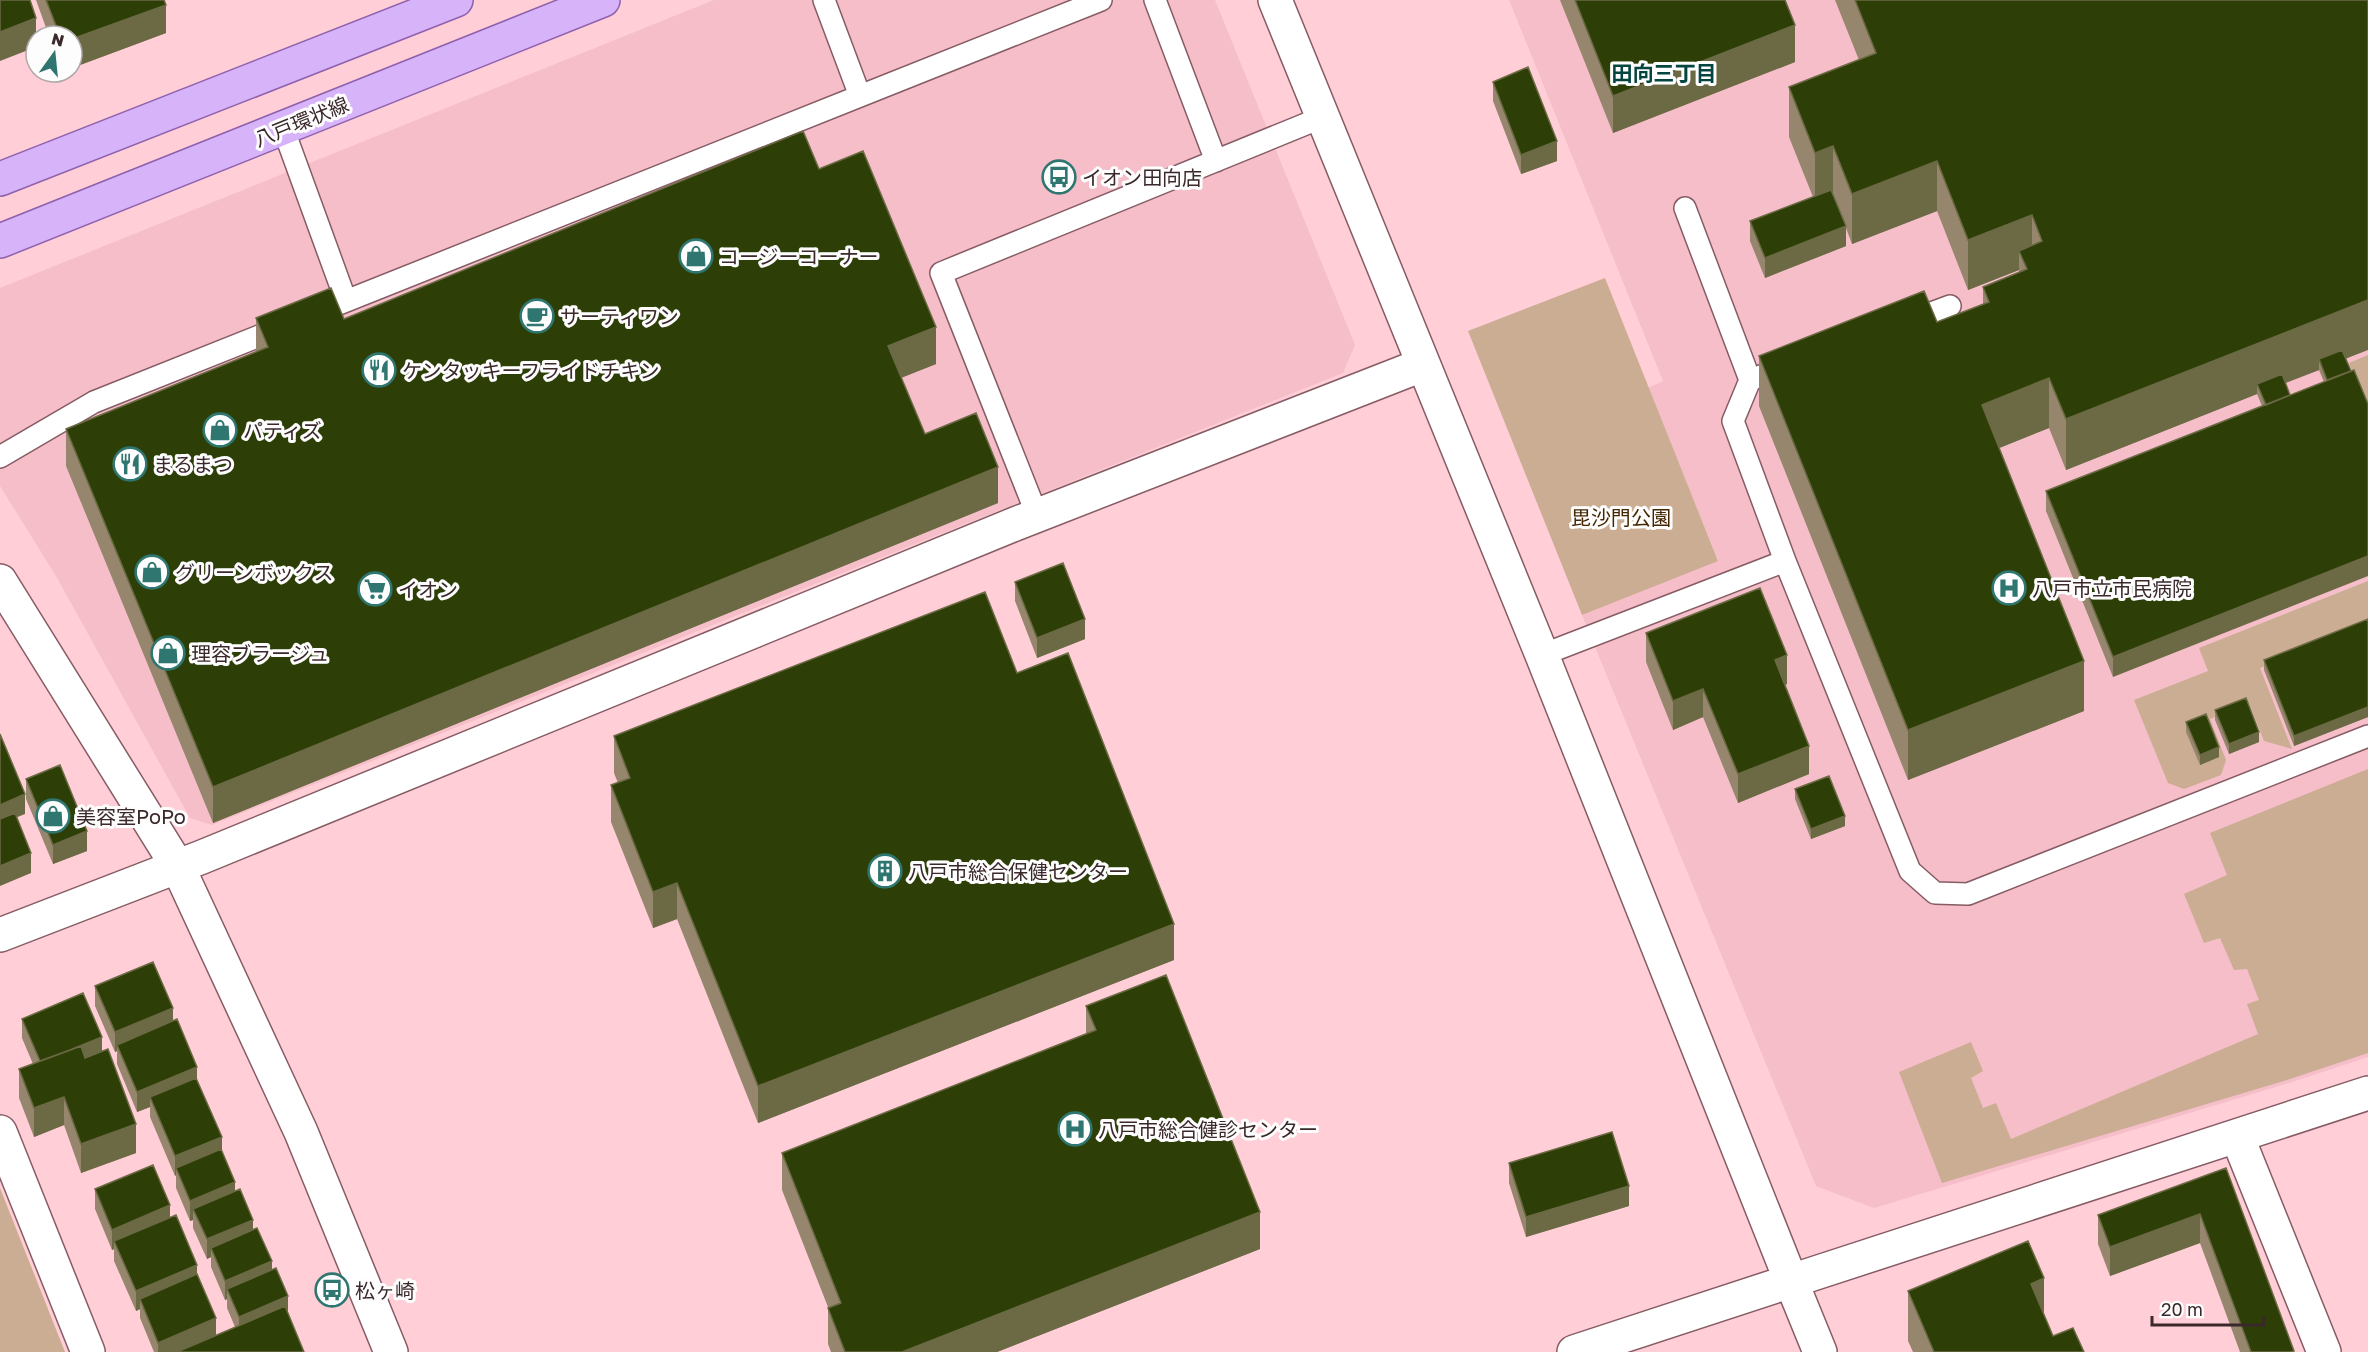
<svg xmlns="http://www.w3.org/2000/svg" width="2368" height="1352" font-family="'Golos Text','Noto Sans JP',sans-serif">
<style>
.built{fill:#f5bec8}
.green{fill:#caad92}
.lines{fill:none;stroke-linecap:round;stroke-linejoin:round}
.service-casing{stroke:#865c64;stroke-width:24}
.minor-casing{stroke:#865c64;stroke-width:36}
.tertiary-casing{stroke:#865c64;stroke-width:36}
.primary-casing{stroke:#8e61ae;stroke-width:36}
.service{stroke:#fff;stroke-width:21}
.minor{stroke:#fff;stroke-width:33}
.tertiary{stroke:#fff;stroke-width:33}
.primary{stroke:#d7b3f9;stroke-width:33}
.wall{fill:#96866e;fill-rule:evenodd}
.shaded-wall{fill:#6c6a45}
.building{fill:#2d3f06;stroke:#6c6a45;stroke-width:1.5}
.labels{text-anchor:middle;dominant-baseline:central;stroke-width:6;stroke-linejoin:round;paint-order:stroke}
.street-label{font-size:20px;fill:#3a282b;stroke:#fdfdfd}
.poi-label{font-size:20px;fill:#3a282b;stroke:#fdfdfd;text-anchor:start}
.park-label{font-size:20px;fill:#442601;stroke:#fdfdfd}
.neighbourhood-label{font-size:21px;font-weight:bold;fill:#044540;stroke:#fdfdfd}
</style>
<rect width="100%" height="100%" fill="#ffced7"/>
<path class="built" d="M714,0h501l140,345 -12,28 -1131,452 -22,-7 -134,-242 -56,-90v-198z
M1509,0h859v1057l-79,26 -415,125 -58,-22 -234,-571 136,-55 -70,-172 15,-7z"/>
<path class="green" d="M1605,278l113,283 -136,54 -114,-284z
M2368,355v56l-19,-48z
M2368,581v44l-108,43 32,81 -28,-8 -15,-38 -39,16 16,41 -5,15 -37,14 -16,-6 -34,-83 74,-29 -9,-23z
M2368,769v284l-81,27 -345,103 -43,-111 72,-30 12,29 -12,7 12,30 13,-5 15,36 247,-105 -11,-30 12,-4 -12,-31 -13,1 -14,-32 -16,5 -20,-49 43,-19 -17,-42z
M0,1188l65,164h-65z"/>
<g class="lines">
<g class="service-casing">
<path id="service" d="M1155,0l61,161
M860,96l241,-96
M283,128l63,173
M1685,208l65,172
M311,315l549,-219 -36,-96
M1907,322l43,-16
M0,457l94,-55 188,-75
M1037,515l-96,-242 382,-156
M1785,561l-52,-140 17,-41 35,-13
M1542,655l243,-94 125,310 25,22 33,1 400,-158"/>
</g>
<g class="minor-casing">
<path id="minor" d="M0,935l202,-78 813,-333 407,-159
M0,1132l88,220
M2237,1136l87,216
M1820,1352l-29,-71 577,-188"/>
</g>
<g class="tertiary-casing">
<path id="tertiary" d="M1275,0l267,655 249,626 -217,71
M0,581l178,286 123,265 90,220"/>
</g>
<g class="primary-casing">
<path id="primary" d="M0,179l456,-179
M0,241l603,-241"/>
</g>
<use href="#service" class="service"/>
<use href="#minor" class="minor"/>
<use href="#tertiary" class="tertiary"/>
<use href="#primary" class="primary"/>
</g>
<path class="wall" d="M36,0h128l2,33 -94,35v-32h-23z
M1560,0h225l10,62 -182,71z
M1835,0h533l-22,359 -233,318 -67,-166v-20l216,-85 -5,-12 -191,76 -17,-42 -50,20 85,263 -176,69 -149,-374v-50l178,-34 46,-18v-17l36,-15v-2l-51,20 -31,-79 -85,33 -6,-16v18l-81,32 -15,-37v-20l63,-24 -24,-60v-50l70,-27zM2319,370l5,12 -34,13 -4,-12z
M1493,82l64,79 -36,13 -28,-73z
M819,169l117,195 -35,14 24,56 73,69 -785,320 -147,-357v-37l190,-77v-34l88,1z
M1015,582l70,57 -48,19 -22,-57z
M2368,619v98l-74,29 -30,-76v-10z
M1646,633l141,51 -2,1 24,89 -71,29 -35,-86 -30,13 -27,-68z
M1017,673l157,287 -416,163 -81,-204 -24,9 -42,-106v-37l7,-2 -4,-10v-37z
M2215,710l44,32 -30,12 -14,-34z
M2186,722l33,35 -19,8 -14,-33z
M26,779l61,72 -34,13 -27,-65z
M1795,789l50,37 -34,13 -16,-40z
M95,986l78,35 24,60 38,110 37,79 16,45 16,37h-150l-14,-34v-9l-4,2 -22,-50v-12l-2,1 -17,-41v-20l75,29 27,56 19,61 19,-8 -8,-19v-9l-2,1 -14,-33v-10l-4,2 -14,-31v-8l-3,1 -14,-33v-13l-1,1 -25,-59v-10l-13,5 -20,-48v-13l-2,1 -20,-46z
M1086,1006l174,243 -263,103h-166l-3,-8v-37l-46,-117v-37l304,-119z
M22,1019l80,33 34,101 -55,20 -17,-48 -30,12 -15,-39v-29l14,-5 -11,-26z
M1509,1163l120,43 -103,31 -17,-54z
M2226,1168l68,184h-54l-40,-109 -90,33 -12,-32v-29z
M1908,1291l136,23 9,22 31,16h-171l-5,-11z"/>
<path class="shaded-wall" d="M166,5v28l-94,35v-29z
M36,18v29l-36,14v-29z
M1795,25v37l-182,71v-37z
M1557,141v20l-36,13v-19z
M1833,146v50l-18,7v-50z
M1937,161v50l-85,33v-50z
M2032,215v50l-13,-14v19l-51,20v-50z
M1846,226v20l-81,32v-20z
M2368,300v50l-46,18 -3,-9v11l-58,22 -4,-8v10l-191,76v-51z
M936,327v37l-48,19v-37z
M2049,378v50l-67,27v-50z
M998,467v36l-785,320v-36z
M2368,556v20l-255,101v-20z
M1085,619v20l-48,19v-20z
M1787,655v29l-12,5v-29z
M2084,661v50l-176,69v-50z
M1703,689v28l-30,13v-29z
M2368,707v10l-74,29v-10z
M2259,732v10l-30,12v-10z
M1809,746v28l-71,29v-29z
M2219,747v10l-19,8v-10z
M25,794v20l-25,10v-19z
M1845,816v10l-34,13v-10z
M87,831v20l-34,13v-19z
M31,853v20l-31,13v-20z
M677,883v36l-24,9v-36z
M1174,924v36l-416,163v-37z
M173,1008v19l-56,18v6l-2,1v-20z
M102,1037v19l-61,7z
M197,1067v19l-47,11v10l-13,5v-20z
M64,1097v28l-30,12v-29z
M136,1124v29l-55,20v-29z
M222,1137v20l-46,11v7l-1,1v-20z
M235,1182v20l-42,7v11l-3,1v-20z
M1629,1186v20l-103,31v-20z
M170,1205v20l-56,16v8l-2,1v-20z
M1260,1212v37l-263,103h-95z
M2200,1214v29l-90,33v-29z
M253,1220v20l-42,8v9l-4,2v-20z
M272,1261v19l-45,9v10l-2,1v-19z
M197,1265v20l-57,14v10l-4,2v-20z
M2044,1278v50l-13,-44z
M288,1296v20l-49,20v-19z
M216,1318v20l-33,14h-25v-9z"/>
<path class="building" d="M0,0h30l6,18 -36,14z
M46,0h118l2,5 -94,34v-3h-12z
M1575,0h210l10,25 -182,71z
M1855,0h513v300l-302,119 -17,-41 -67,27 102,256 -176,69 -149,-374 165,-65 13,31 52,-20 -6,-15 44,-18 -8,-18 23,-10 -10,-26 -64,25 -31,-79 -85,33 -19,-48 -18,7 -26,-66 87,-34z
M1528,67l29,74 -36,14 -28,-73z
M803,131l16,38 44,-18 73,176 -48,19 37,88 51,-21 22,54 -785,320 -147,-358 202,-82 -12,-29 75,-30 13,31z
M1831,190l15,36 -81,32 -15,-37z
M2342,350l9,21 -24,9 -8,-21z
M2354,370l14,34v152l-255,101 -67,-166z
M2282,374l8,21 -24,10 -9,-21z
M1063,563l22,56 -48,19 -22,-56z
M1760,588l27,67 -12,5 34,86 -71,28 -35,-85 -30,12 -27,-68z
M985,592l32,81 51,-20 106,271 -416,162 -81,-203 -24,9 -42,-107 19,-7 -16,-42z
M2368,619v88l-74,29 -30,-76z
M2246,698l13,34 -30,12 -14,-34z
M2206,714l13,33 -19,8 -14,-33z
M0,734l25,60 -25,11z
M60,765l27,66 -34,14 -27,-66z
M1829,776l16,40 -34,13 -16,-40z
M15,813l16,40 -31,13v-47z
M153,962l20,46 -58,24 -20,-46z
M1166,975l94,237 -358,140h-57l-17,-44 13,-5 -59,-150 314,-123 -10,-24z
M83,993l19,44 -32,13 -30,11 -18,-42z
M177,1019l20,48 -60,25 -20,-47z
M81,1046l4,12 23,-9 28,75 -55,20 -17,-47 -30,11 -15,-39z
M196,1078l26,59 -47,19 -25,-59z
M1612,1132l17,54 -103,31 -17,-54z
M221,1149l14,33 -45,19 -14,-33z
M153,1165l17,40 -58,25 -17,-41z
M2226,1168l68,183 -4,1h-39l-51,-138 -90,33 -12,-32z
M240,1189l13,31 -46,19 -14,-30z
M176,1215l21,50 -61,26 -22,-50z
M257,1228l15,33 -47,20 -14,-33z
M2028,1241l16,37 -13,6 22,52 20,-8 11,24h-150l-26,-61z
M276,1268l12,28 -49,21 -12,-28z
M197,1274l19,44 -58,25 -18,-44z
M285,1306l19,46h-127z"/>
<defs>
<g id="bus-ring" transform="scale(1.725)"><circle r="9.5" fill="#fdfdfd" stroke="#2e766f" stroke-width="1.5"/><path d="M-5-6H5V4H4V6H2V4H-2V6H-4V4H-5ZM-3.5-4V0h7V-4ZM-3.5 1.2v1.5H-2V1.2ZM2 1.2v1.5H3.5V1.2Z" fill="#2e766f"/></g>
<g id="shop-ring" transform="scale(1.725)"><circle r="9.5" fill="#fdfdfd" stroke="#2e766f" stroke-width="1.5"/><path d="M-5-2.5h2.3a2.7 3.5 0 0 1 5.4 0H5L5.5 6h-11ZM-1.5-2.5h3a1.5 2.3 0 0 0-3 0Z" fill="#2e766f"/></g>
<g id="cafe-ring" transform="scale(1.725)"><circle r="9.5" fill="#fdfdfd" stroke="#2e766f" stroke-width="1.5"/><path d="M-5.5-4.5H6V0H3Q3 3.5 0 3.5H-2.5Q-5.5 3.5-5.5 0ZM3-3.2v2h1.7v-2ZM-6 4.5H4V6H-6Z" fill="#2e766f"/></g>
<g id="restaurant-ring" transform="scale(1.725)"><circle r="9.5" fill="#fdfdfd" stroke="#2e766f" stroke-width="1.5"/><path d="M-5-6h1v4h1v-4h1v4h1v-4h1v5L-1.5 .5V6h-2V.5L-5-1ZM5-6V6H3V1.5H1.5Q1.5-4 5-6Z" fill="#2e766f"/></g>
<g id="hospital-ring" transform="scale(1.725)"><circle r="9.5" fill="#fdfdfd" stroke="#2e766f" stroke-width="1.5"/><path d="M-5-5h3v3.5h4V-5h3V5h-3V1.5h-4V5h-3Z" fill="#2e766f"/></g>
<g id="supermarket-ring" transform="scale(1.725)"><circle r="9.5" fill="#fdfdfd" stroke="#2e766f" stroke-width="1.5"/><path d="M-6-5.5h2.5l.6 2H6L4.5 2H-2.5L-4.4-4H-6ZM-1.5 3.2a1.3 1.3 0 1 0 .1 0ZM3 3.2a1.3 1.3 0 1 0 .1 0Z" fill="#2e766f"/></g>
<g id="building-ring" transform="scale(1.725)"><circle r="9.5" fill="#fdfdfd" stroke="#2e766f" stroke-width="1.5"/><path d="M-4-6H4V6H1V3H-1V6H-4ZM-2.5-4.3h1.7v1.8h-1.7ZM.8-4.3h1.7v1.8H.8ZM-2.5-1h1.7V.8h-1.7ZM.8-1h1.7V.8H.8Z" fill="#2e766f"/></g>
</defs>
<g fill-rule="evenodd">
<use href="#bus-ring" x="1059" y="177"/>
<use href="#shop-ring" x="696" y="256"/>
<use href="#cafe-ring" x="537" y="316"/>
<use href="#restaurant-ring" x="379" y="370"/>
<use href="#shop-ring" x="220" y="430"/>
<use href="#restaurant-ring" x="130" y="464"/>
<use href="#shop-ring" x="152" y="572"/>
<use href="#hospital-ring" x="2009" y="588"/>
<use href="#supermarket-ring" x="375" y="589"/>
<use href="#shop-ring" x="168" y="653"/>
<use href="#shop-ring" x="53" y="816"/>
<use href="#building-ring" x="885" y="871"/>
<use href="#hospital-ring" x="1075" y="1129"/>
<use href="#bus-ring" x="332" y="1290"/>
</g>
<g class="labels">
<g class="street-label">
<text transform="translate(301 121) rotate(-22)">八戸環状線</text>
</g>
<g class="poi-label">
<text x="1082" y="177">イオン田向店</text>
<text x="719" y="256">コージーコーナー</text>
<text x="560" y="316">サーティワン</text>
<text x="402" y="370">ケンタッキーフライドチキン</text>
<text x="243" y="430">パティズ</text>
<text x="153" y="464">まるまつ</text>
<text x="175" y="572">グリーンボックス</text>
<text x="2032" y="588">八戸市立市民病院</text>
<text x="398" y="589">イオン</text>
<text x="191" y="653">理容ブラージュ</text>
<text x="76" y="816">美容室PoPo</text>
<text x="908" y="871">八戸市総合保健センター</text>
<text x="1098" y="1129">八戸市総合健診センター</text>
<text x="355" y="1290">松ヶ崎</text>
</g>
<g class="park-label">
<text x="1621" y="517">毘沙門公園</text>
</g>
<g class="neighbourhood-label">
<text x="1664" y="73">田向三丁目</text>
</g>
</g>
<g transform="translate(54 54) rotate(15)"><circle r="28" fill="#fdfdfd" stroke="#afa8a9" stroke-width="1.5"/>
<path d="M0-4.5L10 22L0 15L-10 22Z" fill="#2e766f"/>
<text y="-9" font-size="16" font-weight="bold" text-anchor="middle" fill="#3a282b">N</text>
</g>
<path d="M2152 1316v9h112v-9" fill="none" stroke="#3a282b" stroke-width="3"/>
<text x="2161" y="1316" font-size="18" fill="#3a282b" stroke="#fdfdfd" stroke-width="4.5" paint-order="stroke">20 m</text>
</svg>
